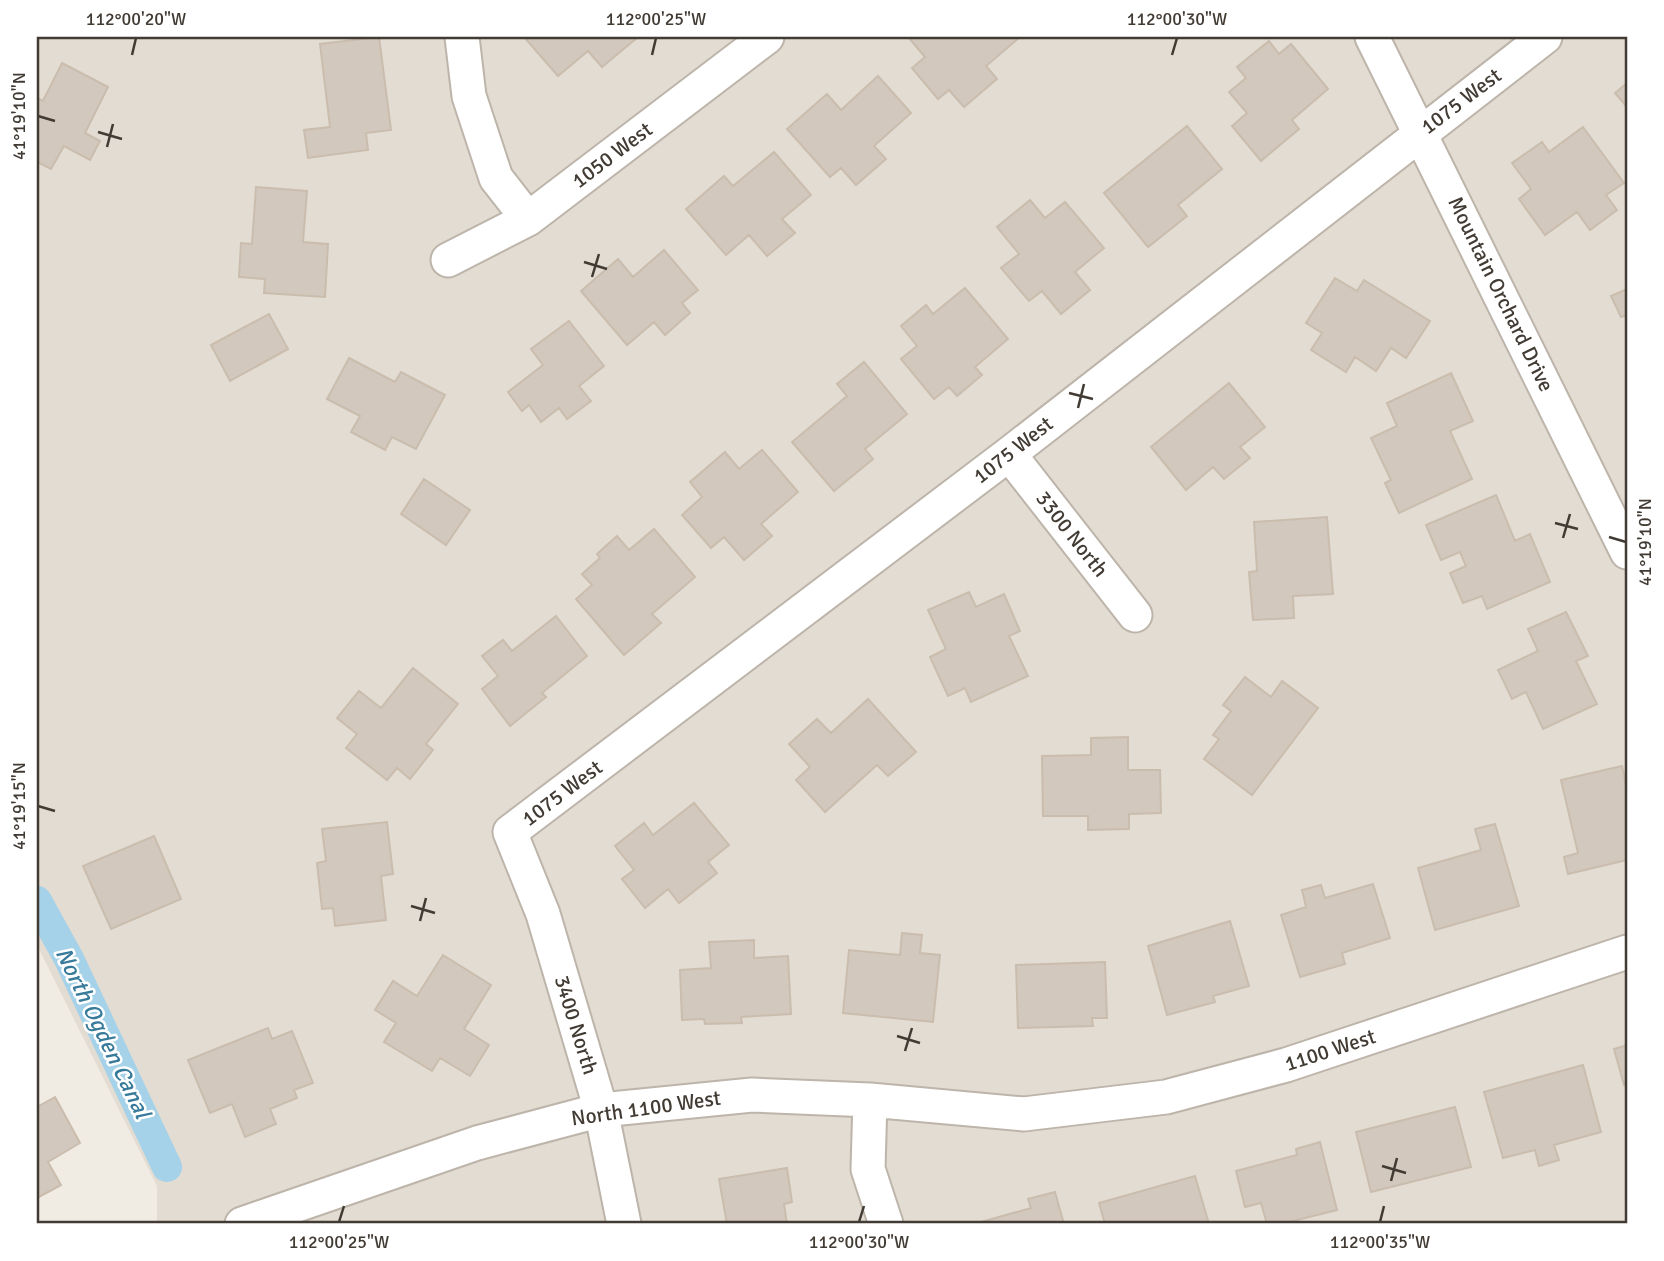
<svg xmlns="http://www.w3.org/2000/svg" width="1664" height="1261" font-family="Signika,sans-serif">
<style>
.residential{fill:#e3dcd2}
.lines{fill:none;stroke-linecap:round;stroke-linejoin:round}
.canal{stroke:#a5d2e8;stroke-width:30}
.building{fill:#d3c8bd;stroke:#cabdae;stroke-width:2}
.street-casing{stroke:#bdb4aa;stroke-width:37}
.street{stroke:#fff;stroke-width:33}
.ticks{fill:none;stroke:#413b34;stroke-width:2.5}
.labels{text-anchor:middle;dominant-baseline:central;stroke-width:5;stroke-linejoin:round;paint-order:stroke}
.street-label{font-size:21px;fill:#413b34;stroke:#fff}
.water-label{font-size:23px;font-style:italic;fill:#377a9a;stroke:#fff}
.neatline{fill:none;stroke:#413b34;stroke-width:2.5}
.ticks-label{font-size:18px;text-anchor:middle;fill:#413b34}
</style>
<rect width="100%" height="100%" fill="#f0ebe3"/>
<path class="residential" d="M37,37h1590v1187h-1477l7,-4v-34l-120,-241z"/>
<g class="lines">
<path class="canal" d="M37,901l32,58 98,208"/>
</g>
<path class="building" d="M379,37l12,93 -25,3 2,17 -60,8 -4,-28 26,-3 -10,-83z
M524,37h114l-36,30 -14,-16 -30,25z
M908,37h112l-34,29 11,13 -33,28 -15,-17 -11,9 -26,-31 13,-11z
M1269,41l10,13 12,-10 37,45 -36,31 7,9 -38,32 -29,-35 15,-13 -18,-21 17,-14 -9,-11z
M62,63l46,24 -23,46 15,8 -10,19 -26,-14 -13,23 -14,-7v-64l6,3z
M878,76l33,37 -37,33 12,13 -30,26 -15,-17 -11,9 -43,-48 40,-35 14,16z
M1627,83v24l-12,-14z
M1187,126l35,43 -44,36 9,11 -39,31 -44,-54z
M1583,127l41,56 -18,12 11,15 -27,20 -13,-18 -32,23 -26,-36 12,-10 -19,-26 30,-21 7,10z
M774,152l37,43 -29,24 13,14 -28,23 -18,-21 -23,20 -40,-46 38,-33 9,10z
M256,187l51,4 -4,51 25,2 -3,53 -61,-4 1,-14 -26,-2 2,-34 11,1z
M1030,200l15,18 20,-16 39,46 -29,24 15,18 -29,24 -19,-23 -13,10 -28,-33 18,-14 -22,-27z
M664,250l34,40 -16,13 8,10 -25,22 -11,-13 -27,23 -46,-54 37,-32 15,18z
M1335,278l22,13 7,-11 66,41 -24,37 -15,-10 -15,23 -21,-14 -9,15 -35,-22 11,-17 -16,-10z
M965,288l43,51 -33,28 7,8 -25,21 -8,-9 -15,12 -33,-40 16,-13 -16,-20 25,-21 7,9z
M1627,289v26l-6,2 -10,-21z
M269,314l19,35 -58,32 -19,-36z
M569,321l35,45 -25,20 12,15 -24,18 -8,-11 -18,14 -12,-17 -7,6 -14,-19 35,-27 -12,-16z
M349,358l46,24 6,-10 44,23 -29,54 -24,-12 -7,13 -34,-18 9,-16 -33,-17z
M864,362l43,52 -42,35 8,10 -39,32 -42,-49 55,-46 -10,-12z
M1451,373l22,48 -23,10 22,48 -73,34 -14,-30 6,-3 -20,-42 26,-12 -10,-23z
M1229,383l36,44 -25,20 10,11 -26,21 -11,-12 -27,23 -35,-43z
M762,450l36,42 -37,32 11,12 -28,24 -20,-23 -13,11 -29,-33 20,-18 -12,-15 35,-30 14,17z
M424,479l46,31 -24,35 -45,-31z
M1496,495l19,46 15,-7 20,48 -63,27 -5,-13 -19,7 -13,-30 16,-7 -6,-14 -19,8 -15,-35z
M1327,517l6,77 -40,2 1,22 -41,2 -4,-48 8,-1 -3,-49z
M654,529l41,48 -43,37 9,9 -37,32 -48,-56 16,-14 -10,-11 18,-16 -3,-4 20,-18 12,14z
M969,592l7,15 28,-13 16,37 -11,5 19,40 -57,26 -6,-14 -17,8 -18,-39 16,-8 -18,-39z
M1566,612l22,44 -12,5 21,43 -54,25 -17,-37 -14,7 -14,-29 40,-19 -10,-22z
M556,616l31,40 -45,37 4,4 -36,29 -28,-37 16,-13 -16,-20 21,-16 9,11z
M413,668l45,36 -32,40 7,6 -23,29 -13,-11 -10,12 -41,-32 11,-14 -20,-16 22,-27 22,17z
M1245,677l26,20 11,-16 36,27 -66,87 -48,-36 15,-20 -6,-4 18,-24 -8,-6z
M868,699l48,53 -28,24 -11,-11 -52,47 -29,-32 14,-13 -21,-23 28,-25 14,14z
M1128,737v33h32l1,43 -32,1v15l-41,1v-14h-45l-1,-60 49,-1v-17z
M1622,766l5,24v70l-59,14 -4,-17 14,-4 -17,-73z
M694,803l35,42 -21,17 9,11 -38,30 -11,-14 -23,19 -23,-29 12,-9 -19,-24 29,-23 9,12z
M387,822l6,52 -12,2 5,44 -51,6 -2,-18 -11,1 -5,-46 9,-2 -4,-32z
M1495,824l24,82 -84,24 -17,-62 63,-18 -6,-21z
M154,836l27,63 -70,30 -28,-63z
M1373,884l17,54 -48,15 3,11 -45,13 -19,-62 25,-8 -4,-17 19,-5 4,13z
M1230,921l19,65 -36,10 2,6 -48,13 -19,-69z
M902,933l20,2 -2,18 20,2 -7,67 -90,-9 6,-63 51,5z
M754,940v18l34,-2 3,58 -50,3 1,6 -37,1 -1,-5 -22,1 -2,-50 31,-2 -2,-26z
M443,955l48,30 -27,44 25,16 -19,31 -30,-18 -8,13 -48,-29 12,-19 -21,-13 18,-29 24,15z
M1105,962l2,56h-15l1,8 -75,2 -2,-63z
M268,1028l4,11 20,-8 21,52 -19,7 3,8 -27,11 6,15 -31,13 -13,-33 -22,9 -22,-53z
M1627,1045v39l-3,1 -10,-36z
M1583,1065l18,67 -47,13 5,15 -20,6 -4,-16 -32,8 -19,-66z
M55,1097l25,46 -32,19 13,23 -24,13v-91z
M1455,1107l16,60 -100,25 -15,-60z
M1320,1142l17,68 -56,14h-14l-6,-21 -16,4 -9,-36 61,-16 -1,-6z
M787,1168l5,34 -8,2 3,20h-60l-8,-45z
M1195,1176l14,48h-104l-6,-21z
M1055,1192l9,32h-90l57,-16 -3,-9z"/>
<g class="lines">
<g class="street-casing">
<path id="street" d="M462,37l7,59 27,82 32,41
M1372,37l255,515
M448,260l80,-41 239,-182
M1009,454l126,161
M870,1100l-2,69 18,55
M242,1224l235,-81 124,-33 151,-15 118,5 154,14 142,-17 120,-32 341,-113
M624,1224l-23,-114 -58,-196 -33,-82 499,-378 536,-417"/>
</g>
<use href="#street" class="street"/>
</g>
<path class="ticks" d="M132,55l4,-17M652,55l4,-17M1172,55l5,-17M38,116l17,5M98,132l24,7M107,147l6,-23M584,262l23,7M592,277l7,-23M1069,393l24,6M1078,408l6,-24M1555,523l23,6M1609,537l17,5M1563,538l7,-24M38,806l17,5M411,906l24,7M420,921l6,-23M897,1036l23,7M905,1051l7,-23M1382,1166l24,7M1391,1181l6,-23M339,1222l5,-16M859,1222l5,-16M1380,1222l4,-16"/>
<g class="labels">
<g class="street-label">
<text transform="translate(1461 101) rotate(-37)">1075 West</text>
<text transform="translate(612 155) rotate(-37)">1050 West</text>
<text transform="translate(1501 294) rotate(64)">Mountain Orchard Drive</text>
<text transform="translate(1013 450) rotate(-38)">1075 West</text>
<text transform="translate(1072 534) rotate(52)">3300 North</text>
<text transform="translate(562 793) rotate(-37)">1075 West</text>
<text transform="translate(576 1025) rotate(73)">3400 North</text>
<text transform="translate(1330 1050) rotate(-18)">1100 West</text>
<text transform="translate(646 1108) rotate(-8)">North 1100 West</text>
</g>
<g class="water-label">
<text transform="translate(103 1033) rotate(64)">North Ogden Canal</text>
</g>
</g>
<rect width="1664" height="1261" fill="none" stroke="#ffffff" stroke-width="77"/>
<rect x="38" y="38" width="1588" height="1184" class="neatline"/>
<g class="ticks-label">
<text x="136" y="25">112°00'20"W</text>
<text x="656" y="25">112°00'25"W</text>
<text x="1177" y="25">112°00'30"W</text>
<text transform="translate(19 116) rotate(-90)" y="6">41°19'10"N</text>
<text transform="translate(1645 542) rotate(-90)" y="6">41°19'10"N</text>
<text transform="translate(19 806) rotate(-90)" y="6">41°19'15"N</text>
<text x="339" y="1248">112°00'25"W</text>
<text x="859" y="1248">112°00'30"W</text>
<text x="1380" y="1248">112°00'35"W</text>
</g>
</svg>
